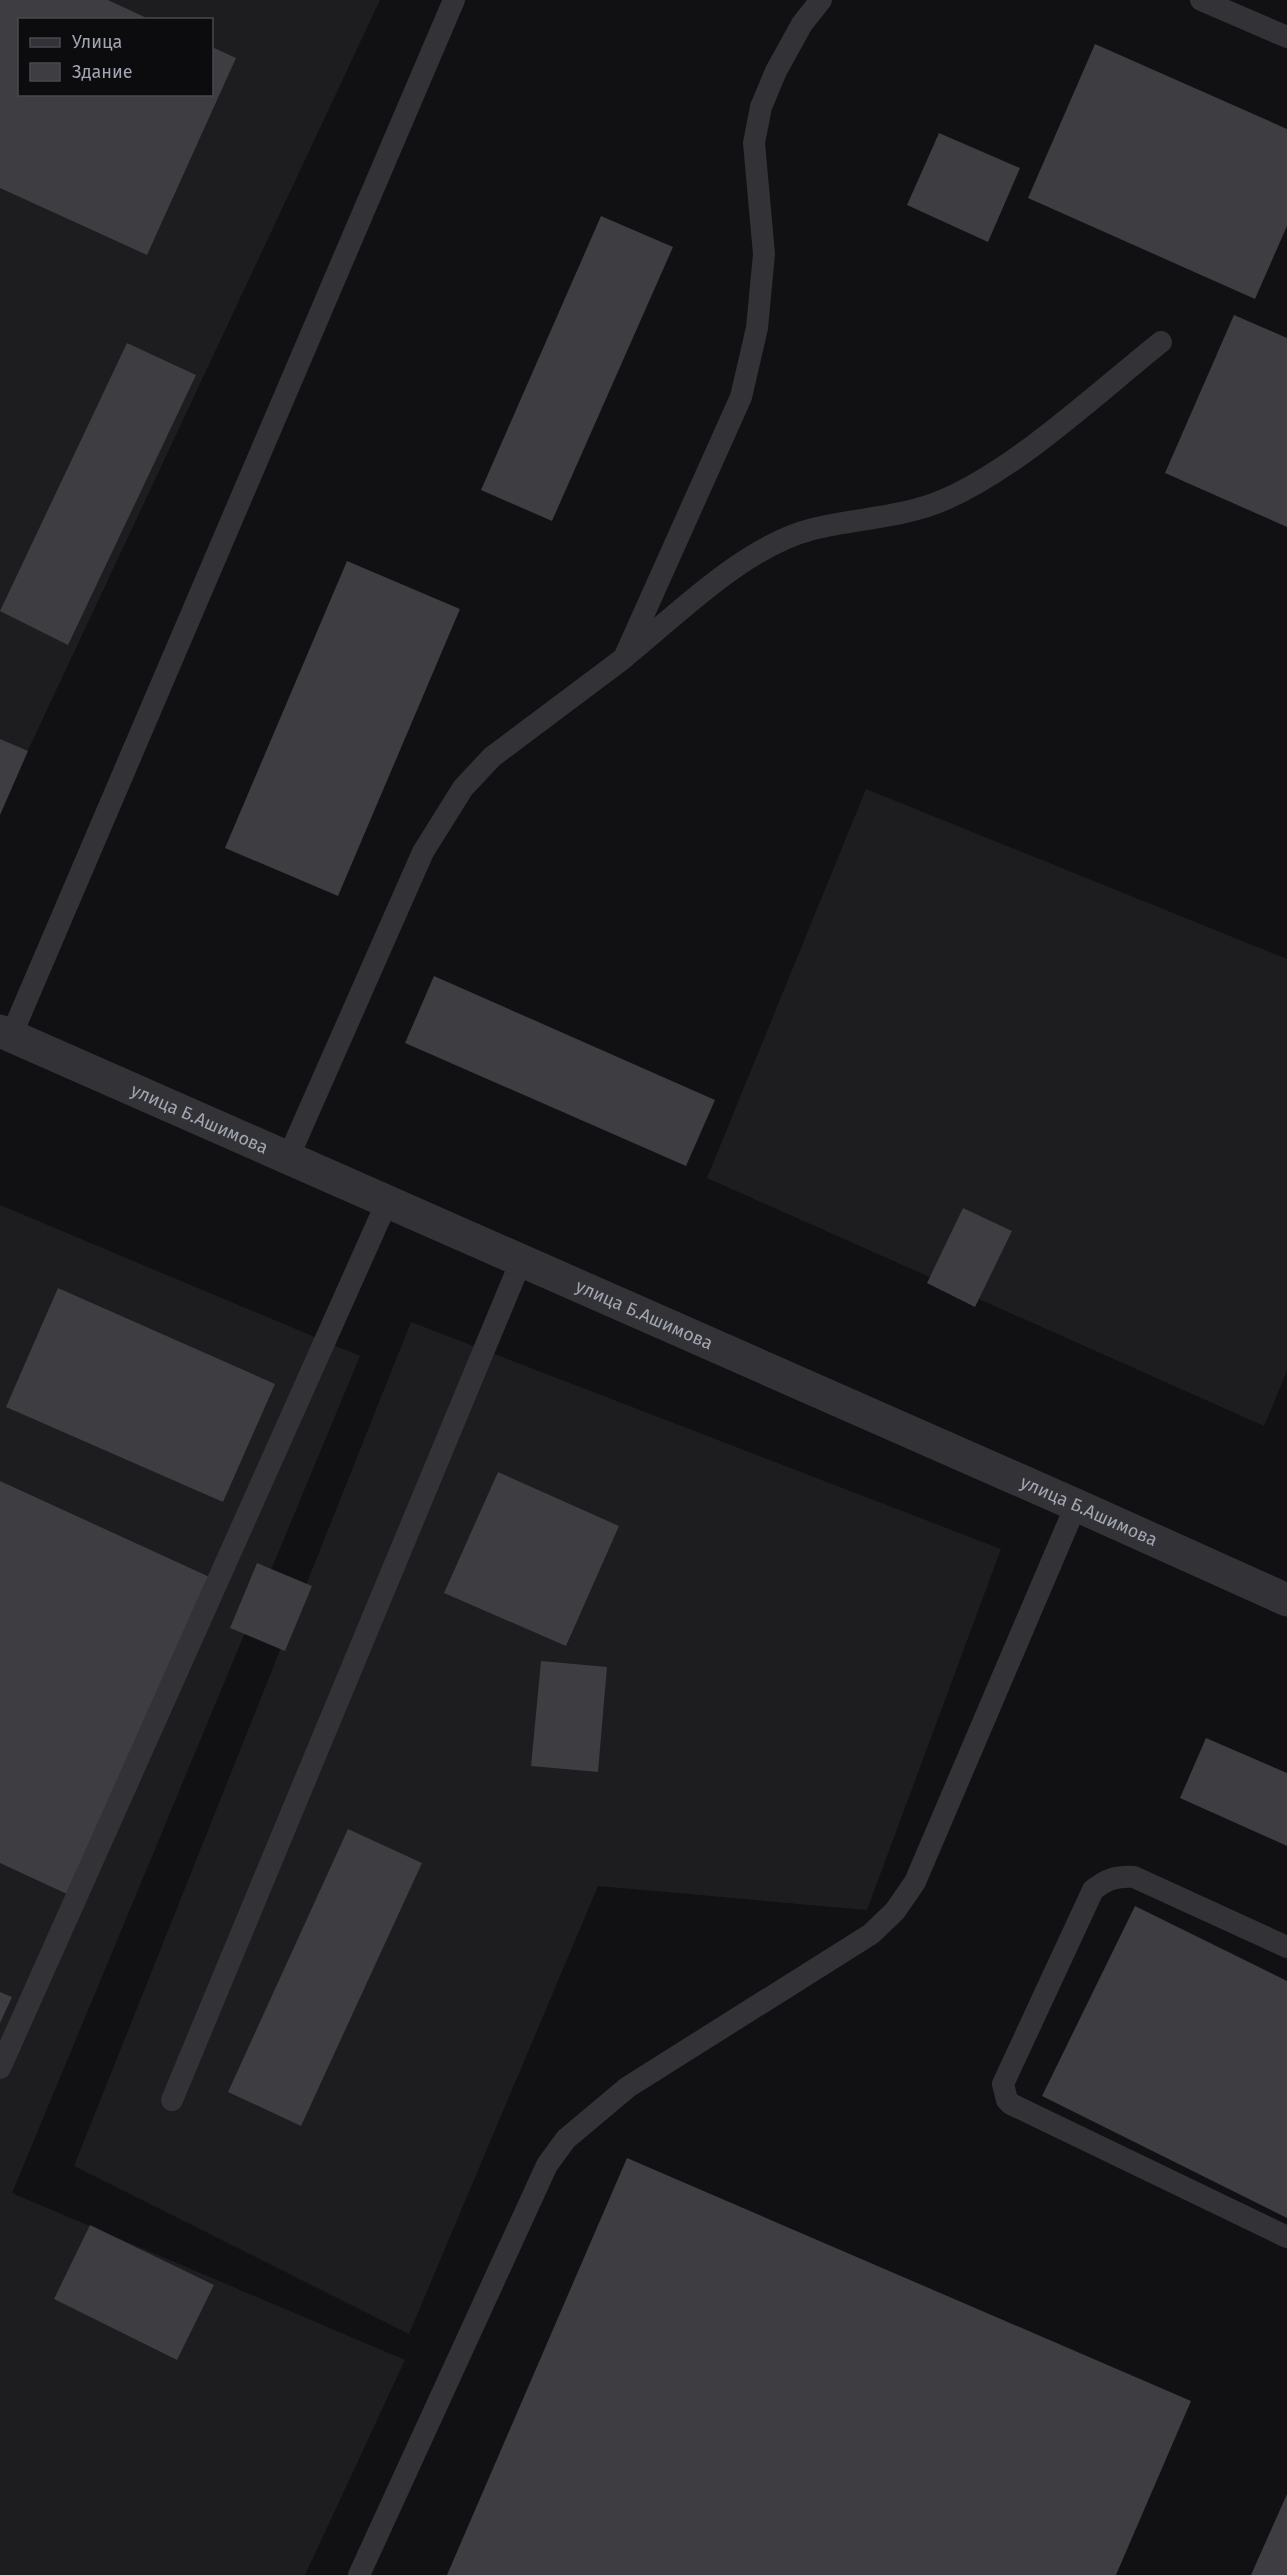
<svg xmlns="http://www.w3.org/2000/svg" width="1287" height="2575" font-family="'Fira Sans',sans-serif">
  <rect width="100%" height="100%" fill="#111012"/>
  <g fill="#1d1d1f" fill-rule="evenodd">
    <path d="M0 0H380L0 810ZM20 20H212V94H20Z"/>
    <path d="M866 789 1287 959V1371L1264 1426 707 1178Z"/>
    <path d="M0 1205 360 1356 12 2193 405 2360 305 2575H0Z"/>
    <path d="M411 1322 1001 1549 867 1910 598 1886 409 2334 74 2166Z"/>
  </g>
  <g fill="#3d3d42">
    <path d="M0 0H108L151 20H20V94H212V47L236 58 147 255 0 188Z"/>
    <path d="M1095 44 1287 129V226L1255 299 1028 198Z"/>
    <path d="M939 133 1020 168 988 242 907 205Z"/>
    <path d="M601 216 673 247 552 521 481 490Z"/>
    <path d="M1234 315 1287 338V527L1165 473Z"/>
    <path d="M127 343 196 375 68 645 0 611Z"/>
    <path d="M347 561 460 609 338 896 225 848Z"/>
    <path d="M0 739 28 751 0 815Z"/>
    <path d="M434 976 715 1100 686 1166 405 1043Z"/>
    <path d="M963 1208 1012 1231 975 1307 927 1283Z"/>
    <path d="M58 1288 275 1384 223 1502 6 1407Z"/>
    <path d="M498 1472 619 1526 566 1646 444 1593Z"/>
    <path d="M0 1481 214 1579 69 1895 0 1863Z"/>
    <path d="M257 1563 312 1586 285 1651 230 1628Z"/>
    <path d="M541 1661 607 1667 598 1772 531 1766Z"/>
    <path d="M1206 1738 1287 1773V1846L1180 1798Z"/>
    <path d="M348 1829 422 1863 301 2126 228 2092Z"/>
    <path d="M1135 1906 1287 1981V2218L1042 2096Z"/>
    <path d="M0 1992 12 1997 0 2023Z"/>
    <path d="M627 2158 1191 2401 1116 2575H447Z"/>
    <path d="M90 2225 214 2285 177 2360 54 2299Z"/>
    <path d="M1287 2494V2575H1251Z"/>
  </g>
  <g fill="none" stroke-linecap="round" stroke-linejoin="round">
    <g stroke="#323237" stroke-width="22">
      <path d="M1201 0 1287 37"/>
      <path d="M626 656C680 612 745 546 813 529 857 518 903 518 946 499 1020 466 1097 393 1161 342"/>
      <path d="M11 1036 454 0"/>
      <path d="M288 1158 423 852 463 788 492 757 624 658 741 397 757 328 764 254 754 143 761 107 776 71 802 24 821 0"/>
      <path d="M1287 1947 1134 1877C1116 1876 1107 1879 1093 1890L1003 2084 1007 2100 1011 2104 1287 2237"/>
      <path d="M0 2068 387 1202"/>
      <path d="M172 2100 521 1261"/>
      <path d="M359 2575 547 2165 566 2139 628 2087 871 1934 895 1911 915 1882 1076 1505"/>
    </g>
    <path stroke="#323237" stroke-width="33" id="s1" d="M0 1031 1076 1505 1287 1600"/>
  </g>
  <g text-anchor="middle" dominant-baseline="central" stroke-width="6" stroke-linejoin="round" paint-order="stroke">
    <g font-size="18" fill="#a2a6b2" stroke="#0c0b0d">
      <text stroke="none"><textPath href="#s1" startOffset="218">улица Б.Ашимова</textPath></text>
      <text stroke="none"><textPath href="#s1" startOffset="704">улица Б.Ашимова</textPath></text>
      <text stroke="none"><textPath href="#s1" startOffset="1190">улица Б.Ашимова</textPath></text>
    </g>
  </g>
  <rect x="18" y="18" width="195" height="78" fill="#0c0b0d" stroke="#48494f" stroke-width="1.5"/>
  <rect x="30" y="38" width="30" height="9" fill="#323237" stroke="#48494f" stroke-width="1.5"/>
  <text x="72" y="48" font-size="18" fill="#a2a6b2">Улица</text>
  <rect x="30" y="63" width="30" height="18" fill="#3d3d42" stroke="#48494f" stroke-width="1.5"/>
  <text x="72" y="78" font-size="18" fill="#a2a6b2">Здание</text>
</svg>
